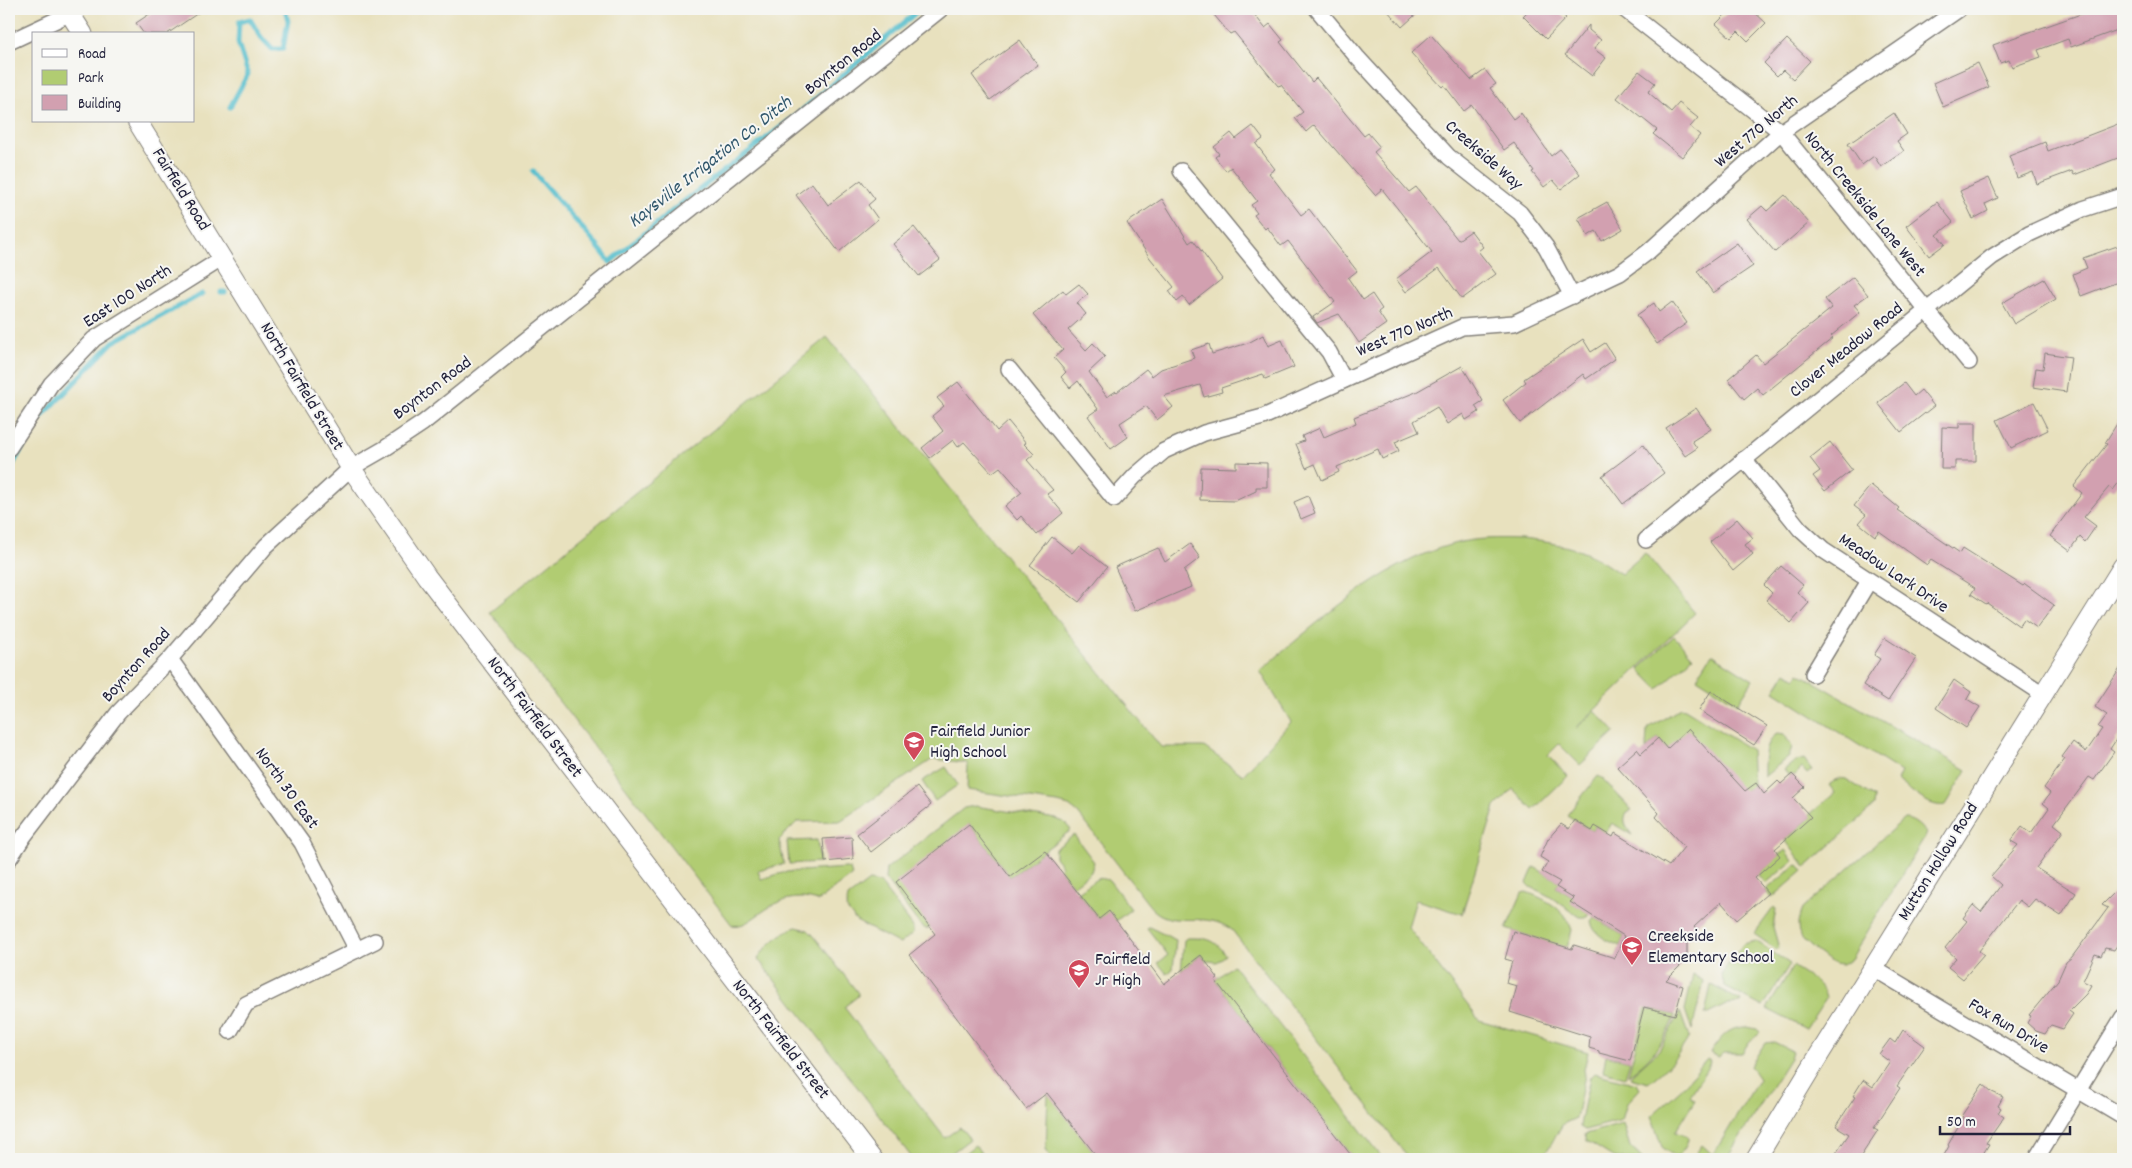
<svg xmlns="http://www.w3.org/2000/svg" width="2132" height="1168" font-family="Dekko,sans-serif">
  <rect width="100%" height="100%" fill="#f6f6f2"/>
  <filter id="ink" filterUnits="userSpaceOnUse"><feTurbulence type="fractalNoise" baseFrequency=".02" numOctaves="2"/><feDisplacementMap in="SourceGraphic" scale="10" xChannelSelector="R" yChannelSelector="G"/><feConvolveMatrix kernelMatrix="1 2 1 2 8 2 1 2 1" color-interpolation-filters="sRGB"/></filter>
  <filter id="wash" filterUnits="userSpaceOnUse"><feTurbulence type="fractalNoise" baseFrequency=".0096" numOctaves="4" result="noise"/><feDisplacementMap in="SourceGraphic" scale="20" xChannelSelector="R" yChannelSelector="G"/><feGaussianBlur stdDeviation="1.12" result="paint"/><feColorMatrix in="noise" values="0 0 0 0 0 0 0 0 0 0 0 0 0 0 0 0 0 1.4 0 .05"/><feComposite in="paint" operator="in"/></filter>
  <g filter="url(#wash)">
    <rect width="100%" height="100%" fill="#e8e1be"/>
    <g fill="#b1cc72" stroke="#6a7756">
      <path d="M827 337 1161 747H1204L1243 775 1291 722 1260 671C1317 623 1380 564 1453 544 1474 538 1499 538 1521 539 1543 541 1568 545 1588 554 1599 559 1610 567 1621 574L1645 553 1695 613 1576 728 1595 711 1615 732 1580 765 1559 744 1548 755 1568 776 1533 810 1513 789 1495 807 1462 914 1416 900 1408 927 1479 1020 1588 1052 1584 1070 1585 1075 1576 1118 1563 1124 1542 1159H1409L1232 930C1205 910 1177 928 1156 912 1152 909 1148 904 1145 900L1078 813 1069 806 1058 803 967 790 968 763 933 759 840 821 797 822 779 840 784 864 758 871 761 879 786 872 846 868 850 869 852 875 818 901C772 886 753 931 732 925L490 612Z"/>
      <path d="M1674 636 1693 657 1658 689 1639 669Z"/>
      <path d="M1712 654 1753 680 1738 704 1697 678Z"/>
      <path d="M1786 672 1796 678 1799 673 1967 770 1946 805C1929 809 1910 789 1897 780L1901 772 1774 691Z"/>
      <path d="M1681 708 1685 709 1751 750 1753 785 1745 791 1667 749 1658 738 1646 749 1647 729Z"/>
      <path d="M1777 733 1784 734 1792 747 1789 756 1764 777C1764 761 1763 743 1777 733Z"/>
      <path d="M1804 759 1812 770 1807 774 1802 768 1794 776 1792 774 1789 776 1784 770 1794 762Z"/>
      <path d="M946 767 958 785 935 801 922 781Z"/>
      <path d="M1598 776 1602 778 1632 810 1627 812C1622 821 1626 827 1632 835L1612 823 1606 833 1595 826 1592 831 1567 815Z"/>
      <path d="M1839 778 1846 779 1875 798 1874 806 1806 867 1785 840 1810 818 1809 815 1835 793 1829 785Z"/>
      <path d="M975 806 1056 819 1064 822 1071 830 1010 877 969 824 930 927 926 929 920 925 885 879 886 869 964 808Z"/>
      <path d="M1904 819C1913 819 1920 826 1926 833L1924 838 1851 959 1842 965C1833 965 1827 960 1821 955 1802 941 1792 934 1802 909Z"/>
      <path d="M1074 835 1094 862 1091 872 1073 886 1059 869 1062 866 1055 857V849Z"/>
      <path d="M817 840 820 862 789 864 787 841Z"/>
      <path d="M1785 850 1793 861 1766 883 1758 875Z"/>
      <path d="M1798 865 1803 871 1772 898 1766 890 1795 866Z"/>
      <path d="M1534 867 1560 882 1556 887 1574 898 1571 902 1589 913 1587 917H1580L1549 896 1531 887 1527 883Z"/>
      <path d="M1098 878 1109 880 1131 909 1116 921 1109 912 1099 919 1078 892Z"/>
      <path d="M869 881 880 883 913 927V933L900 944 856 921 846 908 848 897Z"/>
      <path d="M1526 892C1546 899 1565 909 1572 930L1567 948 1506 929 1522 893Z"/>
      <path d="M1774 907 1776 909 1773 927 1779 948 1777 950 1754 934Z"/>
      <path d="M1594 917 1624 936 1620 946C1608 941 1593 935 1591 921Z"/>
      <path d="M796 927 808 930 813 935 858 993V996L844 1007 945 1138 960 1127 970 1139 944 1159H913L758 959C765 946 782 932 796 927Z"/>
      <path d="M1149 927 1176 940 1173 969 1167 974 1158 963 1168 955 1147 928Z"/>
      <path d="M1187 938C1207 938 1214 938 1226 955L1217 962 1209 961 1207 962 1201 955 1181 971 1184 940Z"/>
      <path d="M1756 941 1790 964 1763 1007 1725 987 1721 974 1743 944Z"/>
      <path d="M1233 965 1383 1159H1354L1215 980Z"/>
      <path d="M1793 966C1805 975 1824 983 1826 999L1806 1029 1767 1009Z"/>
      <path d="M1693 975 1704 981 1692 1030 1685 1010Z"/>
      <path d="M1711 985 1741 1001 1740 1003 1728 1004 1708 1014H1705Z"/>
      <path d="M1646 1008 1675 1015C1665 1040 1651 1060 1628 1075Z"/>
      <path d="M1680 1012 1689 1037C1679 1055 1665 1071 1648 1083L1630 1078 1631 1075 1659 1050Z"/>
      <path d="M1746 1027 1757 1029 1760 1032 1749 1042 1742 1053H1723L1719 1057 1710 1053C1720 1039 1727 1027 1746 1027Z"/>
      <path d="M1774 1042 1792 1051 1790 1058 1726 1159H1692L1702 1145 1713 1155 1759 1079 1750 1066 1765 1043Z"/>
      <path d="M1606 1055 1630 1061 1625 1077 1603 1071Z"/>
      <path d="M1707 1059 1710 1061 1709 1065 1690 1096 1695 1100 1675 1132 1688 1137C1689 1143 1681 1156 1675 1157L1662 1147 1651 1116 1681 1089Z"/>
      <path d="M1594 1073 1637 1084 1640 1089 1627 1103 1622 1120 1585 1130 1580 1127 1581 1120 1590 1077Z"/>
      <path d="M1048 1093 1099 1159H1051L1046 1149Z"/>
      <path d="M1623 1124 1630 1147 1643 1159H1616L1587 1141 1585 1134Z"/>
      <path d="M975 1145 986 1159H957Z"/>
    </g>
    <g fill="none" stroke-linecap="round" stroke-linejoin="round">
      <g stroke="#50bccb" stroke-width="5">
        <path d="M230 107 248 74 238 43 239 22 250 19 261 37 272 49H283L288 21 285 9"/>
        <path d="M533 171C558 202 586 230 610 262L683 202 798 114 920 9"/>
        <path d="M221 292H225"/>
        <path d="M9 472 35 424 113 342 202 294"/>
      </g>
    </g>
    <g id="blocks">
      <g fill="#d2a0b0">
        <path d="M157 9H204L167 34H144L136 23Z"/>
        <path d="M1209 9H1250L1265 28 1270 24 1283 40 1280 42 1312 82 1316 78 1364 136 1368 133 1380 147 1374 152 1409 192 1416 187 1458 240 1471 231 1483 247 1478 251 1496 274 1462 299 1439 268 1406 292 1396 279 1432 252 1382 189 1375 195 1314 125 1306 132 1295 118 1303 112 1281 85 1278 86 1234 32 1230 34Z"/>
        <path d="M1386 9H1422L1402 27Z"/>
        <path d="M1530 9H1556L1566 18 1546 39 1523 16Z"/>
        <path d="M1731 9H1751L1766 23 1748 41 1738 31 1731 38 1716 24Z"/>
        <path d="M2095 9H2123V28L2071 47 2068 39 2038 50 2041 57 2012 67 2009 60 2000 63 1993 45Z"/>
        <path d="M1589 25V30L1601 40 1594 49 1606 58 1592 76 1565 55Z"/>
        <path d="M1431 35 1471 80 1485 70 1496 84 1490 88 1513 119 1521 113 1551 156 1560 149 1580 174 1561 189 1553 180 1544 187 1532 172 1534 171 1514 143 1504 150 1472 105 1464 111 1444 85 1442 87 1411 53Z"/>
        <path d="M1787 39 1810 61 1793 79 1783 70 1777 76 1764 63Z"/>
        <path d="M1020 40 1038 65 990 100 972 75Z"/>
        <path d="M1978 63 1989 87 1943 107 1933 83Z"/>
        <path d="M1639 71 1655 83 1648 92 1671 112 1679 103 1698 118 1690 127 1700 135 1682 157 1653 134 1657 130 1617 98Z"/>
        <path d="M1894 113 1907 134 1897 141 1904 151 1881 167 1874 156 1862 165 1848 144Z"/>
        <path d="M2123 122V156L2074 175 2072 171 2037 184 2033 172 2017 178 2009 156 2045 142 2048 151Z"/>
        <path d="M1253 126 1263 139 1256 144 1275 169 1269 173 1301 215 1309 209 1357 271 1348 278 1363 300 1372 294 1382 309 1378 312 1386 324 1359 343 1339 314 1317 323 1313 317 1335 302 1288 241 1281 246 1267 227 1265 229 1254 215 1257 213 1251 205 1257 201 1231 167 1226 171 1215 157 1219 154 1214 147 1231 133 1236 139Z"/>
        <path d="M1989 178 1998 198 1985 204 1988 211 1973 219 1960 191Z"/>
        <path d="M861 180 875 199 868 205 878 219 839 252 796 195 812 183 828 205Z"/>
        <path d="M1785 195 1809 223 1775 252 1747 219 1762 206 1767 211Z"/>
        <path d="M1162 199 1189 243 1193 240 1222 279 1189 305 1183 297 1177 302 1169 291 1174 287 1150 258 1127 223Z"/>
        <path d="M1607 202 1623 229 1602 241 1596 231 1588 236 1578 218Z"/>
        <path d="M1937 202 1953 222 1937 235 1945 244 1929 256 1906 226Z"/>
        <path d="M914 227 940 260 919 276 893 244Z"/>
        <path d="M1737 243 1753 266 1713 293 1697 271Z"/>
        <path d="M2123 244V280L2081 296 2073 274 2087 268 2083 258Z"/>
        <path d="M1853 277 1868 295 1854 305 1860 312 1831 336 1833 338 1763 395 1757 388 1744 399 1728 379 1756 355 1763 363 1832 308 1825 299Z"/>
        <path d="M2044 279 2056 299 2014 324 2002 303Z"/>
        <path d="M1079 284 1088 294 1077 303 1086 314 1068 330 1086 350 1093 343 1105 357 1089 372 1107 397 1116 391 1117 392 1146 369 1152 376 1161 369 1194 358 1191 350 1209 344 1212 354 1248 343 1263 335 1268 346 1282 340 1294 367 1265 379 1263 374 1221 388 1222 392 1204 397 1200 385 1164 396 1173 407 1157 420 1146 406 1120 423 1128 437 1111 449 1088 416 1098 409 1078 381 1070 388 1061 377 1066 372 1054 358 1063 350 1033 315 1063 290 1066 294Z"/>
        <path d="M1672 302 1687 323 1657 344 1637 315 1654 303 1659 312Z"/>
        <path d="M1583 339 1591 352 1605 343 1615 359 1586 379 1583 374 1520 423 1503 400 1526 382 1524 379Z"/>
        <path d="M2045 353 2071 357 2066 392 2033 387 2036 368 2043 369Z"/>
        <path d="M1462 366 1483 401 1475 406 1479 412 1466 420 1463 414 1447 424 1437 407 1414 421 1419 432 1395 442 1399 451 1382 459 1378 449 1337 467 1339 472 1322 480 1315 464 1306 468 1296 444 1304 441 1302 436 1320 428 1324 437 1356 423 1354 417 1416 392Z"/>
        <path d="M958 382 997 431 1008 421 1026 443 1024 444 1034 454 1027 460 1053 490 1047 494 1063 513 1037 535 1021 516 1017 520 1005 506 1022 492 1000 467 992 473 964 442 958 447 953 440 930 458 922 448 943 431 932 416 944 406 937 398Z"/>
        <path d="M1904 383 1914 396 1921 390 1934 406 1901 432 1878 403Z"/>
        <path d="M2034 402 2048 430 2011 448 1997 420Z"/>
        <path d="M1696 408 1711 429 1692 441 1697 448 1685 456 1666 428Z"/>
        <path d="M2123 414V477L2113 490 2109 487 2084 517 2096 526 2085 542 2080 537 2070 551 2050 536 2082 493 2074 486 2107 444 2105 443Z"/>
        <path d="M1959 423H1976V461H1955V469H1941L1942 427 1959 428Z"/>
        <path d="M1830 442 1852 470 1825 491 1813 476 1820 471 1810 458Z"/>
        <path d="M1643 445 1664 473 1623 504 1602 476Z"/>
        <path d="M1236 462 1267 463V487H1256V491L1235 501 1200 500 1201 467 1236 468Z"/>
        <path d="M1871 485 1899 508 1897 510 1960 553 1963 548 2023 586 2025 584 2054 605 2037 628 2024 619 2019 626 1987 603 1986 604 1971 594 1975 588 1931 560 1927 565 1879 531 1875 536 1859 523 1866 515 1854 506Z"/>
        <path d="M1308 496 1315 513 1301 519 1294 502Z"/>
        <path d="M1737 519 1753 538 1745 544 1753 554 1733 571 1710 542Z"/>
        <path d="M1052 537 1072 553 1079 545 1107 567 1079 602 1030 565Z"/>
        <path d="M1190 544 1200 558 1184 570 1191 587 1135 611 1115 567 1158 548 1165 562Z"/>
        <path d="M1781 566 1803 585 1797 592 1809 603 1791 623 1766 600 1772 593 1764 585Z"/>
        <path d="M1885 638 1916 658 1888 701 1863 685 1880 659 1874 655Z"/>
        <path d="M2123 664V729L2110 749 2114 752 2094 780 2089 777 2054 824 2063 831 2036 868 2076 893 2061 916 2035 899 2028 907 2019 900 1979 951 1984 955 1963 979 1948 967 1956 958 1945 948 1967 921 1963 918 1973 905 1981 912 2001 885 1991 876 2018 845 2011 841 2022 826 2031 833 2049 808 2043 803 2050 793 2044 788 2065 759 2062 757 2073 742 2086 752 2102 729 2098 727 2107 715 2095 707Z"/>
        <path d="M1954 680 1971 692 1967 699 1980 707 1966 728 1936 708Z"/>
        <path d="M1711 691 1767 726 1754 745 1699 710Z"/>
        <path d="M1688 729 1745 791 1756 783 1764 794 1778 781 1781 784 1792 774 1805 787 1793 798 1811 817 1775 849 1780 856 1755 878 1768 893 1737 920 1721 902 1694 927 1699 933 1687 939V956L1683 963 1666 980 1683 986 1675 1015 1644 1007 1630 1061 1599 1053V1051L1589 1048 1590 1037 1510 1012 1517 986 1506 983 1512 961 1505 959 1513 931 1572 949 1574 945 1615 958 1624 936 1570 902 1574 898 1556 887 1560 882 1542 872 1548 862 1540 857 1548 839 1561 824 1569 829 1575 820 1592 831 1595 826 1613 837 1615 833 1669 866 1684 847 1656 817 1659 813 1617 767 1637 749 1641 754 1658 738 1667 749Z"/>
        <path d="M917 787 931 805 871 852 857 834Z"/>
        <path d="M969 824 1010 877 1045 851 1099 919 1109 911 1164 984 1201 955 1218 978 1215 980 1354 1159H1099L1047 1093 1026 1109 909 955 935 934 896 882Z"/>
        <path d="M852 837 853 859 825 862 823 839Z"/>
        <path d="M2123 884V936L2114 950 2105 948 2101 956 2095 954 2083 981 2091 985 2086 994 2069 1011 2073 1014 2063 1029 2051 1025 2045 1034 2036 1031 2027 1023 2031 1016 2029 1015 2058 980 2066 962 2072 957 2108 908 2102 905Z"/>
        <path d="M1903 1030 1925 1046 1897 1086 1900 1088 1874 1128 1878 1130 1859 1159H1832L1849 1134 1836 1126 1855 1097 1853 1096 1863 1080 1873 1087 1890 1062 1879 1054 1890 1039 1895 1043Z"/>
        <path d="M1983 1084 1992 1092 2003 1097 1998 1106 2001 1108 1998 1113 2004 1117 1986 1143 1989 1144 1980 1159 1971 1156 1968 1159H1942L1949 1146 1948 1145 1964 1117 1962 1115Z"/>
      </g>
    </g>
  </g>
  <g filter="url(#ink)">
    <use href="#blocks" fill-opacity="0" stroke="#85827c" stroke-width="1"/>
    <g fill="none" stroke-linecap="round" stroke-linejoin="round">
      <g stroke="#85827c" stroke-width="18">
        <g id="minor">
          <path d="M1317 9 1357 57 1449 157 1520 213 1546 247 1572 296"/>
          <path d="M1624 9 1781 132 1969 362"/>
          <path d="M9 42 71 13 77 9"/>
          <path d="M1181 171 1329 352 1344 380"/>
          <path d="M1009 369 1114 499 1135 476 1164 451 1204 433 1263 417 1462 327 1514 323 1620 273 1648 252 1781 132 1959 9"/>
          <path d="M9 448 51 384 94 339 223 258"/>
          <path d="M1744 459 1800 529 1823 550 2043 694"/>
          <path d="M1646 540 1992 257 2029 234 2083 209 2123 196"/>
          <path d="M170 659 302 843 357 950"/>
          <path d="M1813 674 1869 581"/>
          <path d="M9 859 24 836 118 713 170 659 266 546 351 468 384 449 423 423 941 9"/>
          <path d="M1873 968 2123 1117"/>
          <path d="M230 1031 246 1004 375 941"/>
          <path d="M2036 1159 2123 1017"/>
        </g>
      </g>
      <g stroke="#85827c" stroke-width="21">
        <g id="tertiary">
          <path d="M67 9 83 34"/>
          <path d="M137 121 351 468 427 577 872 1159"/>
          <path d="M1756 1159 1819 1055 2123 566"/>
        </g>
      </g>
      <use href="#minor" stroke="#fff" stroke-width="15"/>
      <use href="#tertiary" stroke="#fff" stroke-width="19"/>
    </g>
  </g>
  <defs>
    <g id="school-pin" transform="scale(1.125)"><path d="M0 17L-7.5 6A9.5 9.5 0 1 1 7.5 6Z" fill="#d1495b" stroke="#f6f6f2"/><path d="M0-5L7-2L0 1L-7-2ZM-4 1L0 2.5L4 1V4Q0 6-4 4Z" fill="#fff"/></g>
  </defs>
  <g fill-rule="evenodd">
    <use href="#school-pin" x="914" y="742"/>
    <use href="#school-pin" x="1632" y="947"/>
    <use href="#school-pin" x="1079" y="970"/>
  </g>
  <g text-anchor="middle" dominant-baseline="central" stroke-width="4" stroke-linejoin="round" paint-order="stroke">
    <g font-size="18" fill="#22223b" stroke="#f6f6f2">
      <text transform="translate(844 63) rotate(-39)">Boynton Road</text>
      <text transform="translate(1757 132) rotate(-40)">West 770 North</text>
      <text transform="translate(1483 156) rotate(41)">Creekside Way</text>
      <text transform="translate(180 190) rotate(58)">Fairfield Road</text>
      <text transform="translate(1864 205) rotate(51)">North Creekside Lane West</text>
      <text transform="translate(128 297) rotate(-33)">East 100 North</text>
      <text transform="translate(1405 333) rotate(-23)">West 770 North</text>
      <text transform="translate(1847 351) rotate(-39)">Clover Meadow Road</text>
      <text transform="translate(301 387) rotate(59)">North Fairfield Street</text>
      <text transform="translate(433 389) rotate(-37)">Boynton Road</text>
      <text transform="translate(1893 574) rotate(34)">Meadow Lark Drive</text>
      <text transform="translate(137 666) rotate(-48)">Boynton Road</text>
      <text transform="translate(534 718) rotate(53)">North Fairfield Street</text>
      <text transform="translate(286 789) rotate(54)">North 30 East</text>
      <text transform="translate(1939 862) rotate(-58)">Mutton Hollow Road</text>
      <text transform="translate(2008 1027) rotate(31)">Fox Run Drive</text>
      <text transform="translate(780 1040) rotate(52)">North Fairfield Street</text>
    </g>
    <g font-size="18" fill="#22223b" stroke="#f6f6f2" text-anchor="start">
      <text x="930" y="732">Fairfield Junior<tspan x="930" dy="21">High School</tspan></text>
      <text x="1648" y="937">Creekside<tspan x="1648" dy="21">Elementary School</tspan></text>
      <text x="1095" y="960">Fairfield<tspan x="1095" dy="21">Jr High</tspan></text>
    </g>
    <g font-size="19" font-style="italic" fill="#32586d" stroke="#f6f6f2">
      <text transform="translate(711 163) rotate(-38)">Kaysville Irrigation Co. Ditch</text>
    </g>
  </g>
  <rect width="2132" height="1168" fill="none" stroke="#f6f6f2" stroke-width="30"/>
  <rect x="32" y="32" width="162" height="90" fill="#f6f6f2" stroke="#a1a1a9"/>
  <rect x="42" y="49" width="25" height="8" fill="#ffffff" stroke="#a1a1a9"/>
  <text x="78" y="58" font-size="15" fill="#22223b">Road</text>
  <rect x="42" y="70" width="25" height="15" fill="#b1cc72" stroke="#a1a1a9"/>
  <text x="78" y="82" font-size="15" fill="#22223b">Park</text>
  <rect x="42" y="95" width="25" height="15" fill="#d2a0b0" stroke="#a1a1a9"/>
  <text x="78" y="108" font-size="15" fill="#22223b">Building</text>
  <path d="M1940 1126v8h130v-8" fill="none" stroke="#22223b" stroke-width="2.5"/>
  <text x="1947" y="1126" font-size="15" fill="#22223b" stroke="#f6f6f2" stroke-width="4" paint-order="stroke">50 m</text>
</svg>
